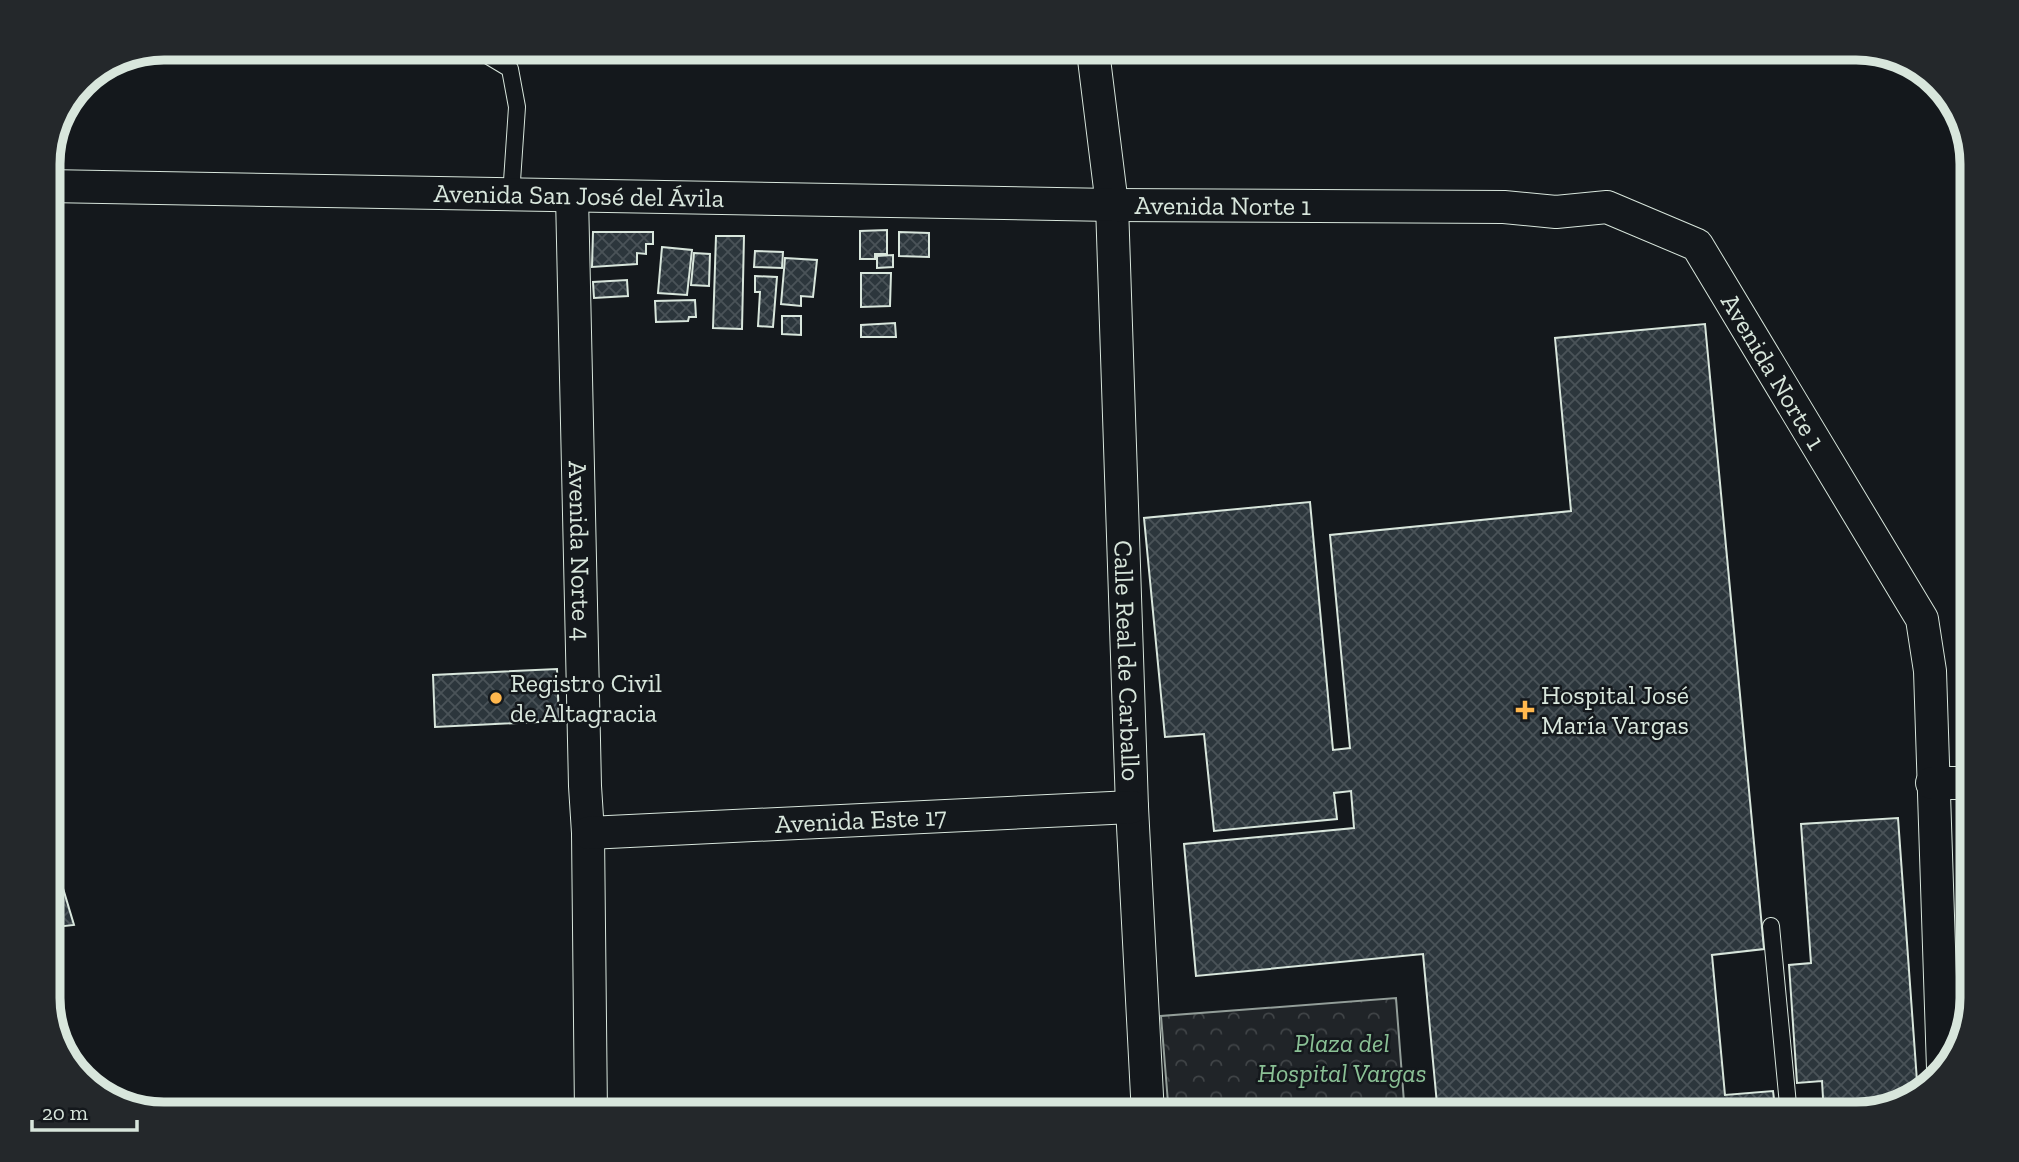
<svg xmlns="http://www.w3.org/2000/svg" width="2019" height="1162" font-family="'Zilla Slab',serif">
  <defs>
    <pattern id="park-crowns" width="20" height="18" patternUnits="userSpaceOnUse" patternTransform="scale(1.75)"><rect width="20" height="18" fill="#202428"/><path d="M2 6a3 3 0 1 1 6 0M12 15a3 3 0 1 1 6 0" fill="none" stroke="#404447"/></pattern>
    <pattern id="building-cross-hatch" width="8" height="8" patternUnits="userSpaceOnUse" patternTransform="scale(1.75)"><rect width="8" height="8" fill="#2c363c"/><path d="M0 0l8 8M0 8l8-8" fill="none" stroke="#4a5358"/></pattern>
  </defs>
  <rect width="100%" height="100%" fill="#14181c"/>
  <path fill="url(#park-crowns)" stroke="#939e99" stroke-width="2" d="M1396 998 1405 1115H1169L1161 1016Z"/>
  <g fill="url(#building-cross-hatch)" stroke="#d8e6dc" stroke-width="2">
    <path d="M887 230V254H875V259H860V231Z"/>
    <path d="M593 232H653V244H646V254L637 253V264L592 267Z"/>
    <path d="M899 232 929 233V257L899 256Z"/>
    <path d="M716 236H744L742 329 713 328Z"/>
    <path d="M662 247 692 250 687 295 658 293Z"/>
    <path d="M755 251 783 252 782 268 754 267Z"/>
    <path d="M694 253 710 254 709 286 691 285Z"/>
    <path d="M893 255V267L877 268V256Z"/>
    <path d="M785 258 817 260 813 297 801 296V306L781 304Z"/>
    <path d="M861 273H891L890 306 861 307Z"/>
    <path d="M755 276 777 277 773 327 758 326 760 292H755Z"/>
    <path d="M627 280 628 296 594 298 593 282Z"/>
    <path d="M695 300 696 317H689L688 321 656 322 655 301Z"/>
    <path d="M782 316H801V335L782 334Z"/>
    <path d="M895 323 896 337H861V325Z"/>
    <path d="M1705 324 1764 949 1712 955 1725 1095 1773 1091 1776 1115H1438L1423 954 1196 976 1184 844 1354 828 1351 791 1334 793 1337 819 1214 831 1204 734 1165 737 1144 518 1310 502 1333 750 1350 748 1330 535 1571 511 1555 338Z"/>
    <path d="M557 669 559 721 435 727 433 675Z"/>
    <path d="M1898 818 1918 1095 1914 1099 1856 1115H1824L1822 1081 1797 1083 1789 965 1811 963 1801 824Z"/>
    <path d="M56 865 74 925 47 928V867Z"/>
    <path d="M47 945 56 980 47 981Z"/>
  </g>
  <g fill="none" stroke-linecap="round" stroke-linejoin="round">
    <g stroke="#d8e6dc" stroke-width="18">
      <g id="lane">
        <path d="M485 54 510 69 517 107 511 196"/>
        <path d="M1771 926 1789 1115"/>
      </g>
    </g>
    <g stroke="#d8e6dc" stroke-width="34">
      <g id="street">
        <path id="s1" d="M1093 51 1112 205 1132 807 1148 1115"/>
        <path id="s2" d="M47 186 1112 205 1504 207 1556 212 1607 207 1697 245 1922 619 1930 671 1943 1069"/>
        <path id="s3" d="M572 196 585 786 588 833 591 1115"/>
        <path d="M1932 783H1972"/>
        <path id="s4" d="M588 833 1132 807"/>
      </g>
    </g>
    <use href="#lane" stroke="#14181c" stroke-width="16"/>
    <use href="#street" stroke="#14181c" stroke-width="32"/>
  </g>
  <g fill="#ffb74d" stroke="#14181c" stroke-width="2.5">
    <circle cx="496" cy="698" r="7"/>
    <path d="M1521.5 699.5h7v7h7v7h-7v7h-7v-7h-7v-7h7z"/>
  </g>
  <g text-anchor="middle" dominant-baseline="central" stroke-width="5" stroke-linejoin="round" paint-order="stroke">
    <g font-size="26" fill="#d8e6dc" stroke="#14181c">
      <text stroke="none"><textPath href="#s2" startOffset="532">Avenida San José del Ávila</textPath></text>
      <text stroke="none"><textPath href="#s2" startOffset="1176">Avenida Norte 1</textPath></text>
      <text stroke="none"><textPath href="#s2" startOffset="1806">Avenida Norte 1</textPath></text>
      <text stroke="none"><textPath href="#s3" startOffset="355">Avenida Norte 4</textPath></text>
      <text stroke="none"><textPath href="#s1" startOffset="611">Calle Real de Carballo</textPath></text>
      <text stroke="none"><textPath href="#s4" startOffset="273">Avenida Este 17</textPath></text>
    </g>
    <g font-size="26" fill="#d8e6dc" stroke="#14181c" text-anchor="start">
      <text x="510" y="683">Registro Civil<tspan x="510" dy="30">de Altagracia</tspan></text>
      <text x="1541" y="695">Hospital José<tspan x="1541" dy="30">María Vargas</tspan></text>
    </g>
    <g font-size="26" font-style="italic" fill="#8ac095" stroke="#14181c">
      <text x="1342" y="1043">Plaza del<tspan x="1342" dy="30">Hospital Vargas</tspan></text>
    </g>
  </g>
  <path d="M0 0H2019V1162H0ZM164 60H1856A104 104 0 0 1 1960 164V998A104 104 0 0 1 1856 1102H164A104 104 0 0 1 60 998V164A104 104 0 0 1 164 60Z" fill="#24282b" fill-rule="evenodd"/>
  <path fill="none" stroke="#d8e6dc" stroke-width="9" d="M164 60H1856A104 104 0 0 1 1960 164V998A104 104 0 0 1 1856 1102H164A104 104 0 0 1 60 998V164A104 104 0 0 1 164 60Z"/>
  <path d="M32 1120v10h105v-10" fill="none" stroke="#d8e6dc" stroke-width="3.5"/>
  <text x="42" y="1120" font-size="21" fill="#d8e6dc" stroke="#14181c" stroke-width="5" paint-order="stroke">20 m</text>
</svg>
